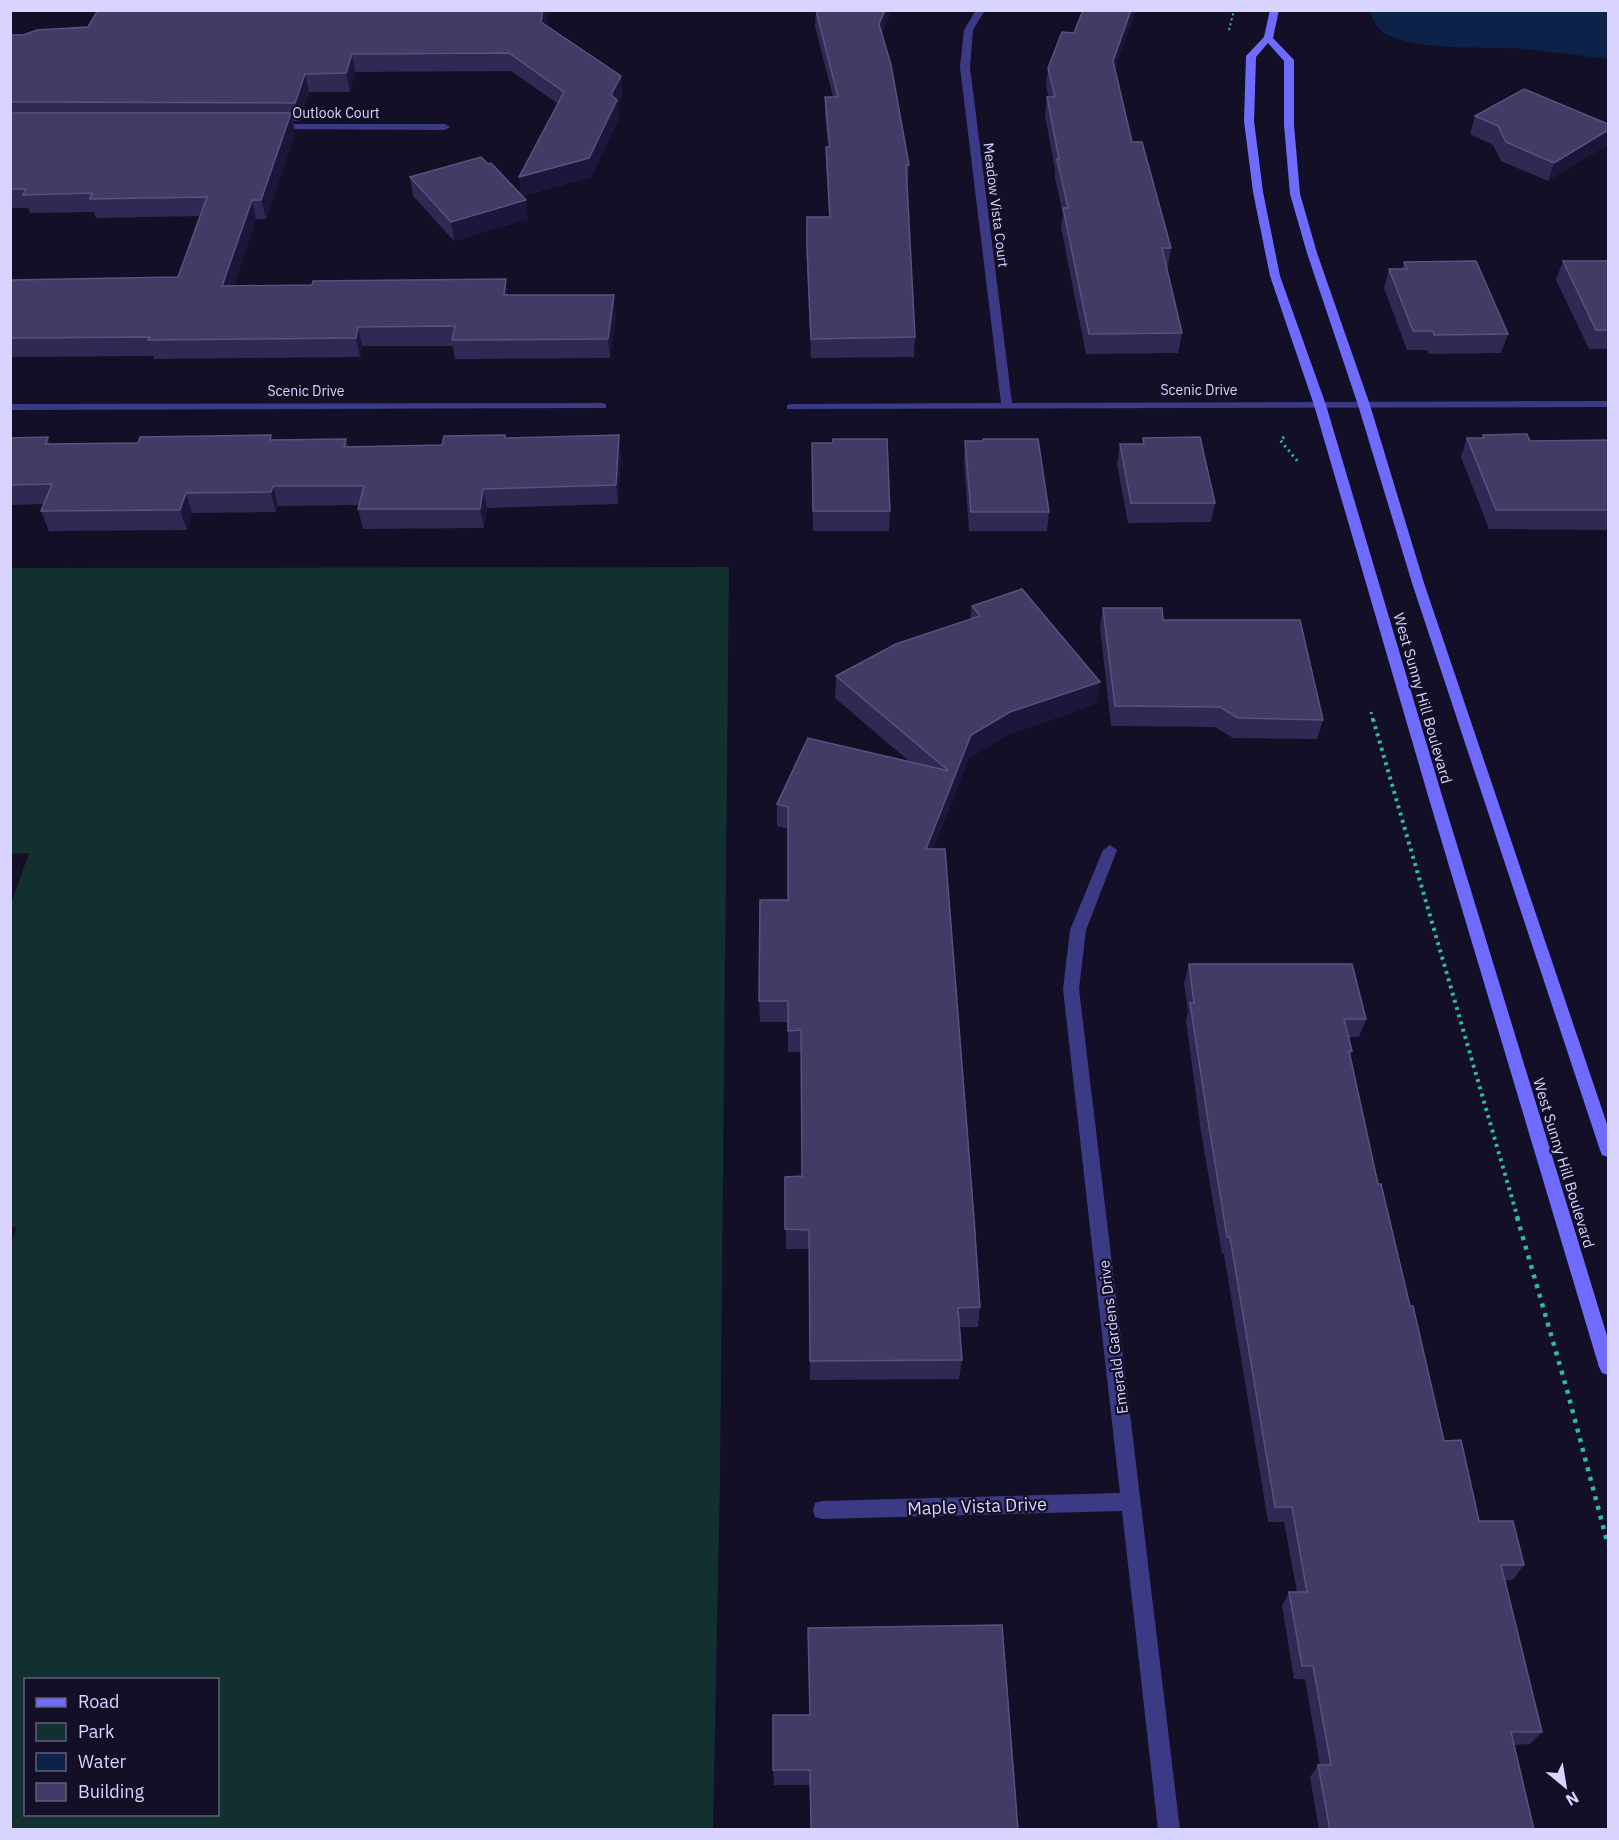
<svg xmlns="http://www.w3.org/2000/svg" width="1619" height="1840" font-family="'IBM Plex Sans',sans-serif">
  <rect width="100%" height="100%" fill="#130f26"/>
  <path fill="#12302f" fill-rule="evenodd" d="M729 567 720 1478 713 1829H11L10 1244 17 1228 10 1226V907L29 853 11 854V568ZM26 1680H218V1814H26Z"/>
  <path fill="#0c2248" d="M1370 11H1608V59C1581 56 1553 52 1526 49 1488 46 1417 52 1384 33 1375 27 1373 20 1370 11Z"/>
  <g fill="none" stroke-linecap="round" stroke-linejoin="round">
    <path stroke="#2fb8b0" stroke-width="2" stroke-dasharray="2 3" stroke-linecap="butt" d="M1229 30 1234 10"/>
    <g stroke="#2fb8b0" stroke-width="3" stroke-dasharray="2 4" stroke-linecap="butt">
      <path d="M1284 437 1280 440 1299 463"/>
      <path d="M1371 712 1373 721"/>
    </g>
    <path stroke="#2fb8b0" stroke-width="4" stroke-dasharray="3 4.5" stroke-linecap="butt" d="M1373 719 1518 1219"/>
    <path stroke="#2fb8b0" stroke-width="4.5" stroke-dasharray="4 6" stroke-linecap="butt" d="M1517 1217 1567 1390 1608 1545"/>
    <g fill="#3d3a85" fill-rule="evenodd">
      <path d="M976 10H985L973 30 970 67 1012 403 1608 401V407L787 409V405L791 404 1001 403 960 67 964 30Z"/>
      <path d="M274 124H445L450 127 445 130 271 129V125Z"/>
      <path d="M602 403 606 404V408L10 410V404Z"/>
      <path d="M1110 845 1117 850 1086 930 1079 989 1180 1830H1158L1122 1511 822 1519 815 1517 813 1510 815 1503 822 1501 1120 1493 1063 989 1070 930 1103 850Z"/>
    </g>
    <path fill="#6f6bff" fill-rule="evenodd" d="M1270 10H1279L1273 38 1294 60V125L1300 194 1317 253 1370 405 1424 583 1608 1127V1157L1602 1155 1600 1150 1412 583 1358 405 1307 253 1290 194 1284 125V61L1268 43 1256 57 1254 121 1263 192 1280 276 1326 405 1443 799 1608 1339V1375L1602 1373 1599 1367 1429 799 1314 405 1270 276 1253 192 1244 121 1246 56 1264 37Z"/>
  </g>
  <g fill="#312854">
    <path d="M548 10 546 25 621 76 622 95 618 104 619 118 591 177 522 196 528 219 454 241 413 196 410 177 521 195 558 104 511 71 355 72 350 92H309L299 121H293L295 132 266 219H256L234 286 312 285 506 279 508 295 616 315 610 358 455 359 453 346H362L360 357 154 359 153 356 10 357V280L178 277 201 216 96 218 94 212 30 213 28 208H10V35Z"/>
    <path d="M816 10H891L882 34 909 165 908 183H907L915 337 914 357 811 358 807 267V217H829L826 165V147H828L825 115V97H833L815 26Z"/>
    <path d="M1136 10 1115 68 1132 142 1171 248 1168 267H1166L1182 333 1178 353 1086 354 1061 227 1063 214 1055 178V170L1045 115 1047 97H1049L1046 86 1048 68 1074 33Z"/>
    <path d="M1475 116 1608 124 1548 181 1501 161 1493 145 1470 134Z"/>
    <path d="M1563 261H1608V349H1589L1556 280Z"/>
    <path d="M1404 262 1508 334 1501 353 1429 354 1427 350H1407L1384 288 1389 269H1402Z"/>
    <path d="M1483 435 1530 441 1608 440V530L1489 529 1461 457 1467 438H1482Z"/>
    <path d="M48 437 51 444 346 439 348 447 442 445 505 438 621 454 618 504 487 508 484 528 363 529 358 509 359 505 278 506 276 512 192 513 187 530 49 531 41 511 44 504 10 505V438Z"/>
    <path d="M1143 438 1215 503 1211 522 1128 523 1117 464 1120 444H1142Z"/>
    <path d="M965 441 1049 512 1047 531H969L964 461Z"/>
    <path d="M812 443 890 511 889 531H813Z"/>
    <path d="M972 606 1096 704 1007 735 969 758 933 849 980 1307 978 1327H959L962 1360 959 1379 810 1380 809 1249H786L785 1177 802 1176 801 1052H788V1022H760L759 1001 788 900V829L777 826V804L910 762 835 698 836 676 970 619Z"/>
    <path d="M1103 608 1163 620 1323 720 1317 739 1233 738 1215 727 1111 726 1100 627Z"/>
    <path d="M1189 964 1366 1019 1359 1037H1349L1352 1051 1350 1055 1378 1184 1444 1441 1479 1521 1524 1565 1513 1580H1505L1542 1732 1530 1744 1513 1745 1534 1830H1319L1310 1777 1318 1765H1320L1305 1679H1294L1282 1606 1289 1592H1297L1284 1522H1268L1224 1254H1222L1201 1132 1186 1021 1188 1012 1184 983Z"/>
    <path d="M1002 1625 810 1785H774L773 1770 810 1715Z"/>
  </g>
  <g fill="#1d163a">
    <path d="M543 10H548L543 39 541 22Z"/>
    <path d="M885 10H891L879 42V24Z"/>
    <path d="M1131 10H1136L1111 79 1113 61Z"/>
    <path d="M352 54 355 72 350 92 346 73Z"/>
    <path d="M305 74 309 92 299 121 295 103Z"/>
    <path d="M621 76 622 95 618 104 619 118 591 177 521 196 519 177Z"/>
    <path d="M291 113 295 132 266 219 261 200Z"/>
    <path d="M1608 130V145L1548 181 1554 163Z"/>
    <path d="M252 200 256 219 228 305 222 286Z"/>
    <path d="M526 200 528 219 454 241 451 222Z"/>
    <path d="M506 279 509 298 504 295Z"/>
    <path d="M614 295 616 315 610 358 608 339Z"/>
    <path d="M358 327 362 346 360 357 356 338Z"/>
    <path d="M619 435 621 454 618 504 616 485Z"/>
    <path d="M48 437 56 457 46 444Z"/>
    <path d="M273 486 278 506 276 512 271 492Z"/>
    <path d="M483 489 487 508 484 528 480 509Z"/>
    <path d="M186 493 192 513 187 530 180 510Z"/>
    <path d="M1100 682 1096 704 1007 735 969 758 925 872 926 849 971 735 1010 712Z"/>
  </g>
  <g fill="#433a66" stroke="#5a527e" stroke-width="1.5">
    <path d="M98 10H543L541 22 621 76 611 95 617 100 589 158 519 177 564 92 509 53 352 54 346 73 305 74 295 103 10 102V35H23L37 30 88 27Z"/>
    <path d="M816 10H885L879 24 891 65 909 165H906L915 337 811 339 807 248V217H830L826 147H830L825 97H838Z"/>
    <path d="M1083 10H1131L1113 61 1132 142H1142L1171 248H1162L1182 333 1089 334 1063 208H1068L1057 159H1059L1047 97H1055L1048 68 1062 32 1074 33Z"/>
    <path d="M1524 89 1608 124V130L1554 163 1506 142 1498 126 1475 116Z"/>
    <path d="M10 113H291L261 200H252L222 286 312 285 313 281 506 279 504 295H614L608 339 452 340 455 326 358 327 356 338 148 340 150 337 10 338V280L178 277 207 197 90 199 92 193 23 195 26 189H10Z"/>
    <path d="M481 157 488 164 491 163 526 200 451 222 410 177Z"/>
    <path d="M1476 261 1508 334 1434 335 1433 331H1413L1389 269H1407L1404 262Z"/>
    <path d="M1563 261H1608V330H1596Z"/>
    <path d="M1527 434 1530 441 1608 440V510H1496L1467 438H1484L1483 435Z"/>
    <path d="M271 435 270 440 346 439 344 447 442 445 444 436 505 435V438L619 435 616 485 483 489 480 509H358L364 486H273L271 492 186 493 180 510 41 511 52 484 10 485V438L48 437 46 444 138 443 140 437Z"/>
    <path d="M1200 437 1215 503H1131L1120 444H1144L1143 438Z"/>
    <path d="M833 439H887L890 511H813L812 443H833Z"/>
    <path d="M983 439H1038L1049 512H971L965 441H983Z"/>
    <path d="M1022 589 1100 682 1010 712 971 735 926 849H945L974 1218 980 1307 958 1308 962 1360 810 1361 809 1230 785 1229V1177L802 1176 801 1030 788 1031V1001H759L760 900H788V807L777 804 808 738 949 771 836 676 896 644 980 616 972 606Z"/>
    <path d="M1103 608H1162L1163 620H1300L1323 720 1238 718 1220 707 1115 706Z"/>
    <path d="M1189 964H1352L1366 1019H1344L1352 1051H1349L1378 1184H1381L1410 1306H1413L1444 1441 1461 1440 1479 1521H1513L1524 1565H1501L1542 1732H1511L1534 1830H1330L1318 1765H1331L1313 1666H1302L1289 1592H1307L1292 1507H1275L1230 1237H1227L1207 1114 1190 1003H1194Z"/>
    <path d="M1002 1625 1018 1830H811L810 1770H773V1715H810L808 1628Z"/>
  </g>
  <g text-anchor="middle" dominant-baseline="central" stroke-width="4.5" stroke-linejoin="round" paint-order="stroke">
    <g font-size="14" fill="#d9d4ff" stroke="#130f26">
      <text x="336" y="113">Outlook Court</text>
      <text transform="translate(996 205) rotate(83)">Meadow Vista Court</text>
      <text x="1199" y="390">Scenic Drive</text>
      <text x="306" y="391">Scenic Drive</text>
    </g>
    <g font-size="15" fill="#d9d4ff" stroke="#130f26">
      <text transform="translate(1423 698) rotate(74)">West Sunny Hill Boulevard</text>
      <text transform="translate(1564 1163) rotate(73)">West Sunny Hill Boulevard</text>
      <text transform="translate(1113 1337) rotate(-97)">Emerald Gardens Drive</text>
    </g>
    <g font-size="18" fill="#d9d4ff" stroke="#130f26">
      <text transform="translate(977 1506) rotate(-2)">Maple Vista Drive</text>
    </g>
  </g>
  <rect width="1619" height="1840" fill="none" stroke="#d9d4ff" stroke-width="24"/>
  <rect x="24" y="1678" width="195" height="138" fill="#130f26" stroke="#625e7d" stroke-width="1.5"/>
  <rect x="36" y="1698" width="30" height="9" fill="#6f6bff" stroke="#625e7d" stroke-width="1.5"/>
  <text x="78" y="1708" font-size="18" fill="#d9d4ff">Road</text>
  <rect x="36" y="1723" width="30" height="18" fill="#12302f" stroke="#625e7d" stroke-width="1.5"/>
  <text x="78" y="1738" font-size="18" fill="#d9d4ff">Park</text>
  <rect x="36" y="1753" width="30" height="18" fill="#0c2248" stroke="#625e7d" stroke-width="1.5"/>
  <text x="78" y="1768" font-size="18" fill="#d9d4ff">Water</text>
  <rect x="36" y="1783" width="30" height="18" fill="#433a66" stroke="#625e7d" stroke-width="1.5"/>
  <text x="78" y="1798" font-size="18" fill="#d9d4ff">Building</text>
  <g transform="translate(1565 1786) rotate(150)" stroke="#130f26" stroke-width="4.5" paint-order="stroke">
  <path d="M0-4.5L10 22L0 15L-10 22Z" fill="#d9d4ff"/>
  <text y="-9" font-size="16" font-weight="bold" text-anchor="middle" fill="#d9d4ff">N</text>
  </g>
</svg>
